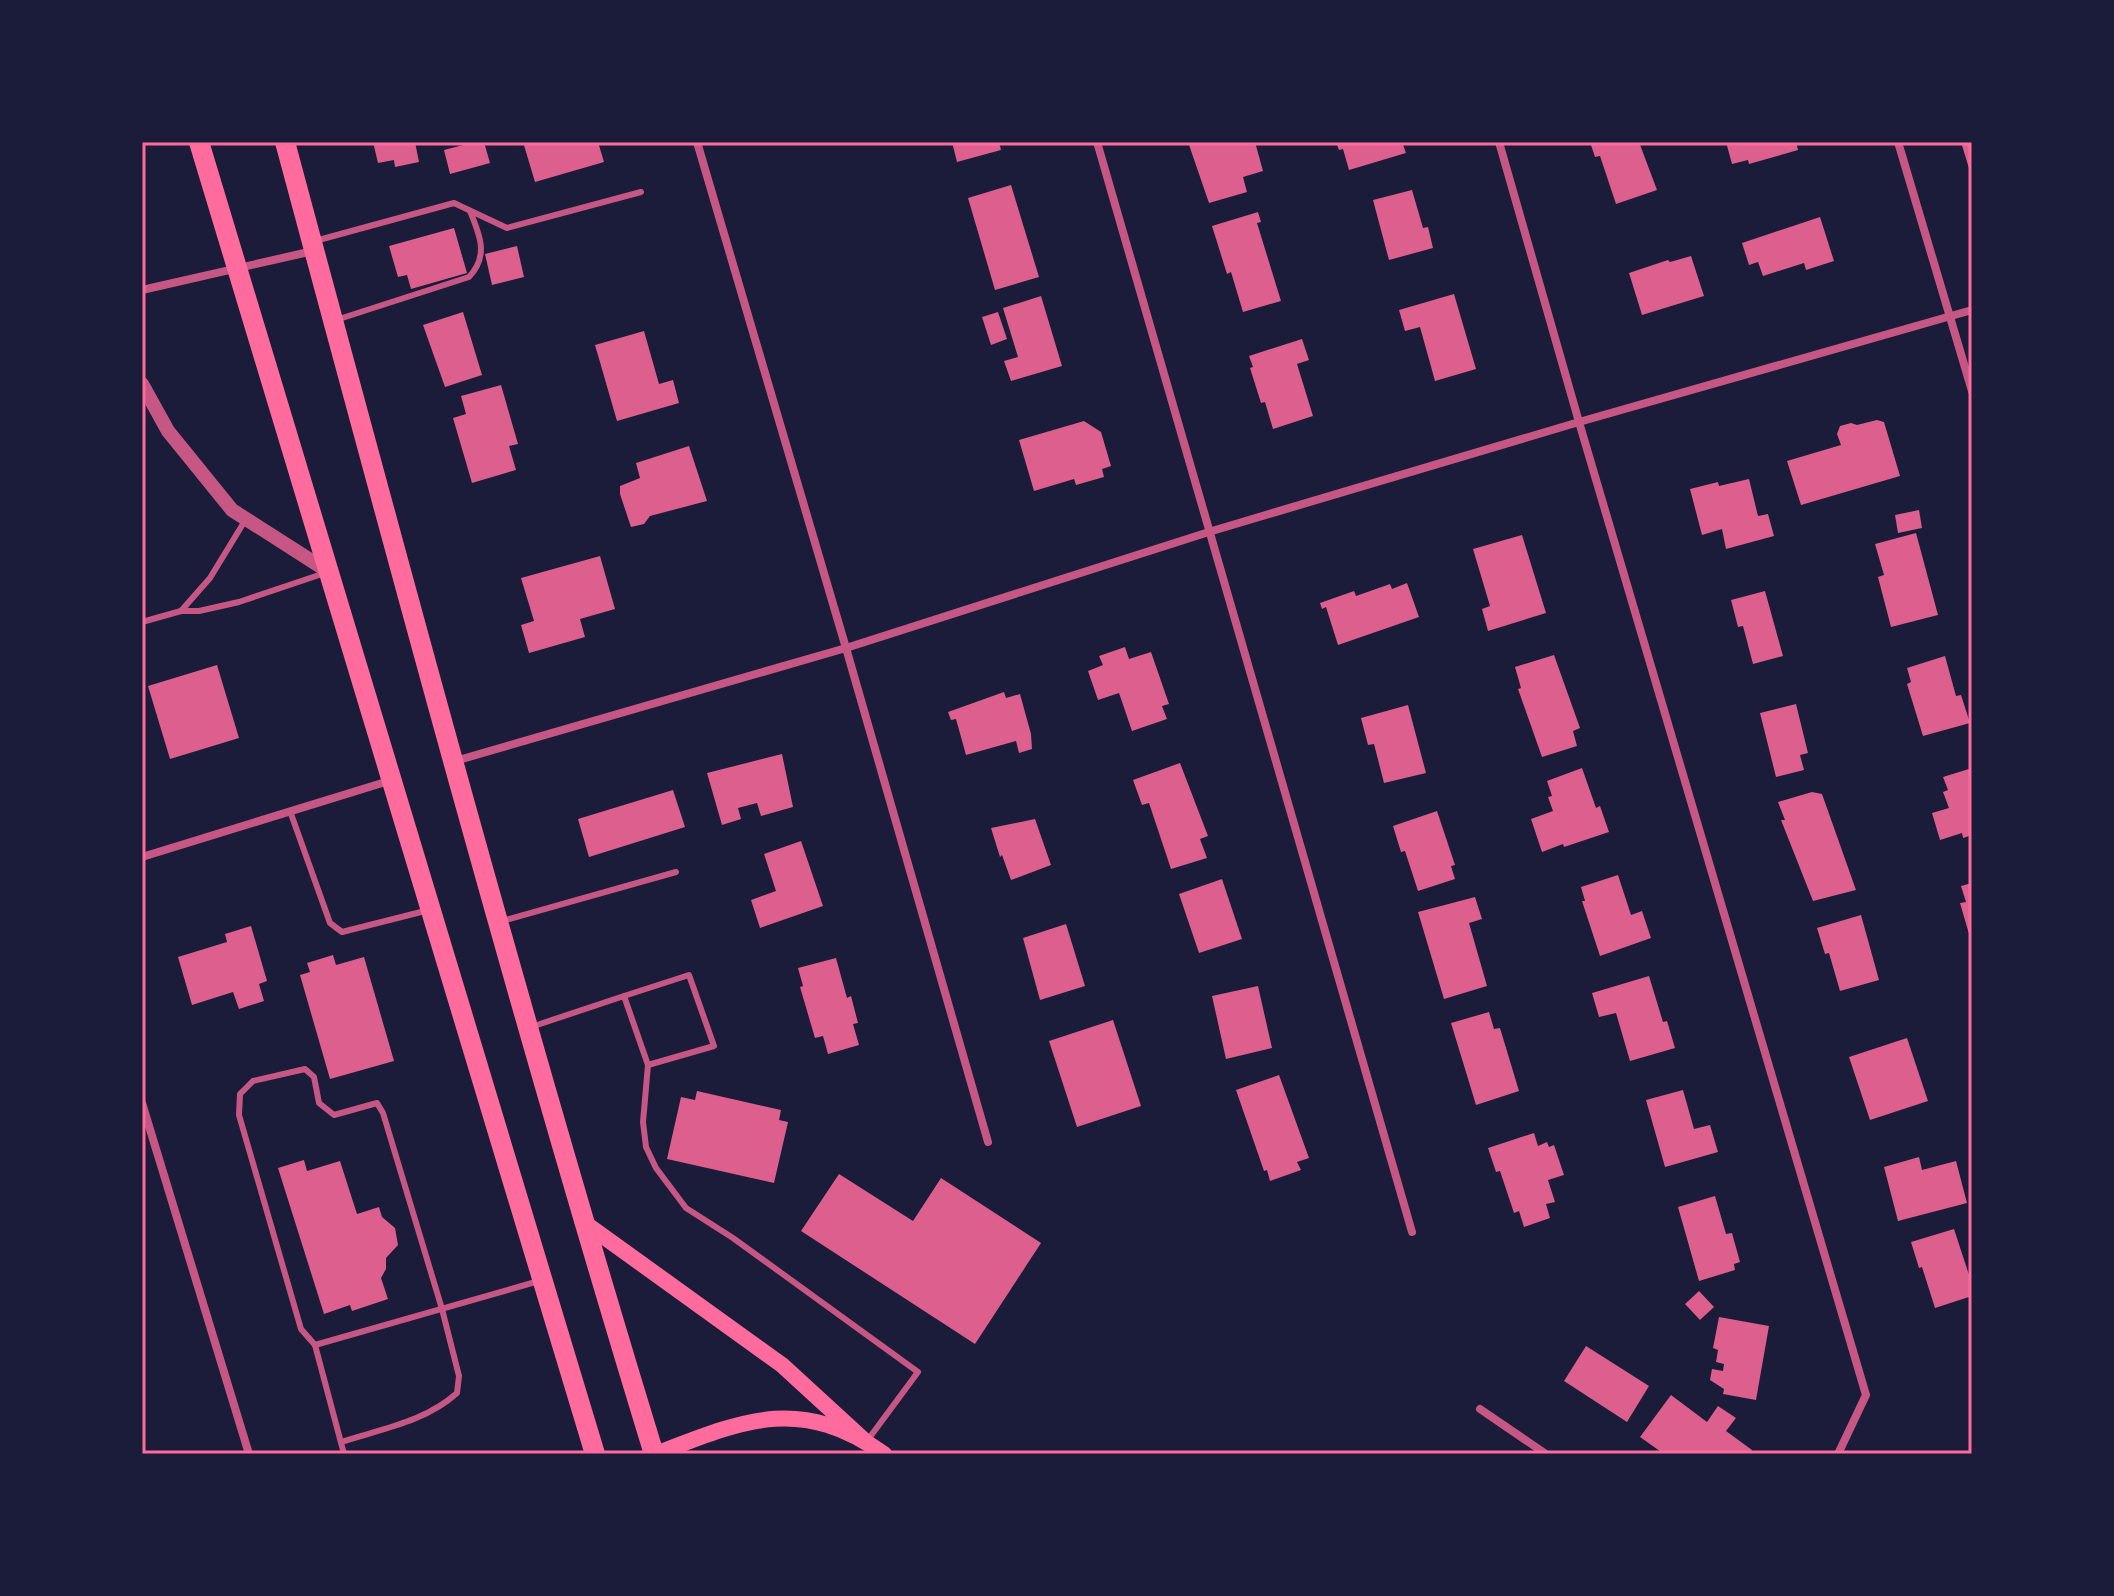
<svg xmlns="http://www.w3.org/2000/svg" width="2114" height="1596" font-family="Rubik,sans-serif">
  <rect width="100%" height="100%" fill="#1b1b3a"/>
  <g fill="#dd5f8e">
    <path d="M373 142H415L419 162 395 167 394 160 378 163Z"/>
    <path d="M475 142H484L490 163 450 174 444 150Z"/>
    <path d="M523 142H598L604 162 535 182Z"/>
    <path d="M952 142H999L1001 150 957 162Z"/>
    <path d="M1188 142H1255L1263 171 1243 177 1247 192 1209 203Z"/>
    <path d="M1336 142H1402L1406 153 1349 170 1343 149 1339 150Z"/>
    <path d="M1590 142H1639L1657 190 1616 204 1600 156 1595 157Z"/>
    <path d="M1726 142H1796L1798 150 1749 164 1748 160 1732 164Z"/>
    <path d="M1961 142H1972V175H1971Z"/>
    <path d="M1011 185 1039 277 995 290 968 198Z"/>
    <path d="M1412 190 1423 228 1428 227 1433 248 1389 260 1373 200Z"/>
    <path d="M1258 212 1261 222 1257 223 1281 301 1243 312 1231 272 1227 274 1212 226Z"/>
    <path d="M1820 217 1834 261 1806 270 1804 263 1763 276 1758 262 1749 265 1742 243Z"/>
    <path d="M454 228 467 273 411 289 407 275 398 277 389 246Z"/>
    <path d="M517 246 524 277 492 285 485 254Z"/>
    <path d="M1691 256 1704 296 1642 315 1629 273 1668 260 1670 262Z"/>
    <path d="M1454 294 1476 369 1435 381 1420 327 1405 331 1399 310Z"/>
    <path d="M1041 296 1062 366 1011 381 1004 361 1018 357 1003 308Z"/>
    <path d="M463 312 482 375 445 387 423 325Z"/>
    <path d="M998 312 1007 339 991 345 982 317Z"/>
    <path d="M644 331 659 384 673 380 679 403 617 421 595 345Z"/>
    <path d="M1302 339 1309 360 1297 364 1313 416 1273 429 1265 402 1261 403 1250 368 1253 367 1249 356Z"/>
    <path d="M501 385 518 444 509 446 516 470 472 483 453 418 466 414 461 396Z"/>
    <path d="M1877 420 1884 422 1900 476 1801 505 1787 461 1841 445 1837 434 1840 426 1851 423 1857 425Z"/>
    <path d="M1084 421 1101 432 1111 466 1102 469 1104 477 1076 485 1074 479 1034 491 1019 440Z"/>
    <path d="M689 446 707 501 650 516 644 524 631 527 620 494V486L640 478 636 463Z"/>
    <path d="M1749 479 1758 516 1768 514 1774 536 1726 549 1722 529 1702 535 1690 489 1718 482 1719 486Z"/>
    <path d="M1919 510 1922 528 1898 533 1895 515Z"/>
    <path d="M1916 533 1938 615 1891 627 1878 577 1884 575 1875 544Z"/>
    <path d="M1522 535 1546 613 1488 631 1482 609 1490 606 1473 549Z"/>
    <path d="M600 556 615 609 580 619 585 637 529 653 521 625 534 621 521 578Z"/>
    <path d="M1407 583 1419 617 1338 645 1326 607 1322 609 1320 603 1354 591 1356 596 1390 584 1392 589Z"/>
    <path d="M1765 591 1783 656 1753 664 1743 626 1738 627 1731 600Z"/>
    <path d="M1125 647 1129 659 1151 652 1169 704 1162 706 1167 719 1132 731 1119 693 1098 700 1088 671 1103 665 1099 656Z"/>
    <path d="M1554 655 1580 728 1573 731 1577 746 1542 757 1518 689 1521 688 1515 667Z"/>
    <path d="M1945 656 1956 696 1961 695 1970 723 1923 736 1907 684 1911 682 1907 668Z"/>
    <path d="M217 665 239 738 170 759 148 686Z"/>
    <path d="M1004 692 1006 698 1020 694 1031 734 1032 749 1019 753 1016 741 966 755 956 719 951 720 948 712Z"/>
    <path d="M1796 704 1808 753 1800 755 1804 770 1776 777 1760 713Z"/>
    <path d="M1408 705 1426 773 1384 783 1374 744 1368 745 1361 718Z"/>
    <path d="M782 754 793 807 761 816 757 803 738 808 741 819 722 825 707 773Z"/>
    <path d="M1180 763 1208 836 1200 839 1207 858 1171 869 1149 803 1142 805 1133 780Z"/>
    <path d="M1582 768 1596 808 1600 806 1609 832 1564 847 1563 844 1542 852 1531 819 1553 811 1548 797 1552 796 1547 781Z"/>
    <path d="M1972 768V835L1963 838 1962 833 1940 840 1932 813 1949 808 1943 792 1948 790 1943 777Z"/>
    <path d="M673 790 685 827 589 857 578 819Z"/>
    <path d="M1812 792 1822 794 1856 890 1813 901 1781 820H1785L1778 802Z"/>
    <path d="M1437 811 1455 865 1451 866 1455 879 1418 891 1405 851 1401 852 1393 826Z"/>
    <path d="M1035 819 1051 865 1011 880 1002 855 1000 857 991 828Z"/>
    <path d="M801 841 823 906 760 928 751 900 776 891 764 854Z"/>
    <path d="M1618 875 1631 915 1642 911 1651 938 1600 956 1582 901H1585L1581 887Z"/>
    <path d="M1222 879 1242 939 1199 953 1179 894Z"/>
    <path d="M1972 883V933L1969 934 1960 903 1966 902 1961 886Z"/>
    <path d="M1475 897 1482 919 1469 923 1487 986 1444 999 1418 912Z"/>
    <path d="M1861 915 1879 980 1840 991 1829 953 1825 954 1817 928Z"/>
    <path d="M1066 924 1085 986 1040 1000 1023 938Z"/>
    <path d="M251 926 267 981 259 984 264 1001 239 1009 233 992 192 1005 178 957 227 942 225 934Z"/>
    <path d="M333 955 336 965 364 957 394 1061 330 1079 300 975 310 972 307 963Z"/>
    <path d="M836 958 847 998 851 996 858 1023 853 1024 859 1045 828 1054 823 1036 815 1038 800 987 803 986 798 968Z"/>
    <path d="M1649 976 1663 1022 1667 1021 1675 1048 1630 1061 1616 1013 1599 1017 1592 993Z"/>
    <path d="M1258 986 1272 1048 1226 1059 1212 996Z"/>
    <path d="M1489 1012 1494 1029 1500 1028 1519 1091 1476 1105 1451 1023Z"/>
    <path d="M1113 1020 1141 1106 1077 1127 1049 1041Z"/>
    <path d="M1907 1038 1928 1101 1870 1120 1849 1057Z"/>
    <path d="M1279 1075 1309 1158 1297 1162 1301 1170 1270 1181 1267 1170 1264 1171 1236 1090Z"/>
    <path d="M1683 1090 1694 1129 1710 1125 1718 1152 1665 1167 1646 1100Z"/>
    <path d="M697 1091 781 1110 779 1120 788 1122 774 1183 667 1159 681 1097 695 1100Z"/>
    <path d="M1534 1133 1538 1146 1547 1142 1549 1147 1554 1145 1564 1175 1548 1180 1555 1202 1546 1204 1550 1218 1524 1227 1519 1211 1514 1213 1500 1171 1496 1172 1488 1148Z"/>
    <path d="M1919 1157 1922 1170 1956 1161 1967 1203 1898 1221 1884 1167Z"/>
    <path d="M304 1160 307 1171 340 1161 357 1214 379 1207 382 1217 395 1228 398 1245 386 1258V1269L381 1278 388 1299 352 1311 350 1305 324 1314 278 1168Z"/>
    <path d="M839 1174 913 1221 941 1178 1041 1243 975 1344 801 1231Z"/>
    <path d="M1715 1196 1726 1234 1732 1233 1740 1262 1734 1264 1735 1270 1699 1281 1678 1207Z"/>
    <path d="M1954 1229 1972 1284V1296L1935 1308 1922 1267 1919 1268 1911 1242Z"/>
    <path d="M1699 1291 1714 1307 1700 1320 1685 1304Z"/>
    <path d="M1719 1317 1769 1326 1756 1400 1723 1394 1724 1389 1710 1380 1712 1369 1723 1371 1724 1364 1716 1362 1718 1350 1713 1348Z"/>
    <path d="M1586 1346 1649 1386 1627 1422 1564 1381Z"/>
    <path d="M1671 1395 1707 1422 1718 1406 1736 1418 1726 1431 1752 1450 1749 1454H1664L1640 1437Z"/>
  </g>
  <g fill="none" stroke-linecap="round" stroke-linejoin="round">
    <g stroke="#c65784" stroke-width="6">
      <path d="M315 241 454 203 507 228 641 192"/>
      <path d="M336 320 469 277C489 256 480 235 470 211"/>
      <path d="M181 611 210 578 246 519"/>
      <path d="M142 622 181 611H199L239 602 325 573"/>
      <path d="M290 811 330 923 342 932 425 911"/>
      <path d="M502 921 676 872"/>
      <path d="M624 996 689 975 714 1046 648 1065"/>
      <path d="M531 1027 624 996 648 1065 643 1122 646 1147 656 1168 686 1208 733 1238 918 1372 867 1441"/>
      <path d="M315 1345 344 1454"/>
      <path d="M341 1442C381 1429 425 1422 457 1393L459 1376 442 1309 383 1113 377 1103 334 1115 319 1103 314 1077 305 1069 253 1081 240 1094 239 1115 301 1329 315 1345 539 1281"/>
    </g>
    <g stroke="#c65784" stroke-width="8">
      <path d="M697 142 846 648 988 1142"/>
      <path d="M1097 142 1412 1232"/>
      <path d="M1499 142 1579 422 1866 1395 1838 1454"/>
      <path d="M1898 142 1972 391"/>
      <path d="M142 290 313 251"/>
      <path d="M455 761 846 648 1212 531 1579 422 1972 310"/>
      <path d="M142 857 392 780"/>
      <path d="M142 1103 249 1454"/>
      <path d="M1480 1409 1546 1454"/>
    </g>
    <path stroke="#c65784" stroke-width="14" d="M142 384 168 431 232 510 329 572"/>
    <g stroke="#ff6b9d" stroke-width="16">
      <path d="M582 1221 782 1365 866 1442"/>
      <path d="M656 1454C744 1420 800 1395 884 1454"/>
    </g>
    <g stroke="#ff6b9d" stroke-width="20">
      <path d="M199 142 595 1454"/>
      <path d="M285 142C403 581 521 1020 654 1454"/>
    </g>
  </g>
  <rect width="2114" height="1596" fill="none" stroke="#1b1b3a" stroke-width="288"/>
  <rect x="144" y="144" width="1826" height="1308" fill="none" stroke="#ff6b9d" stroke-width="3"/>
</svg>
